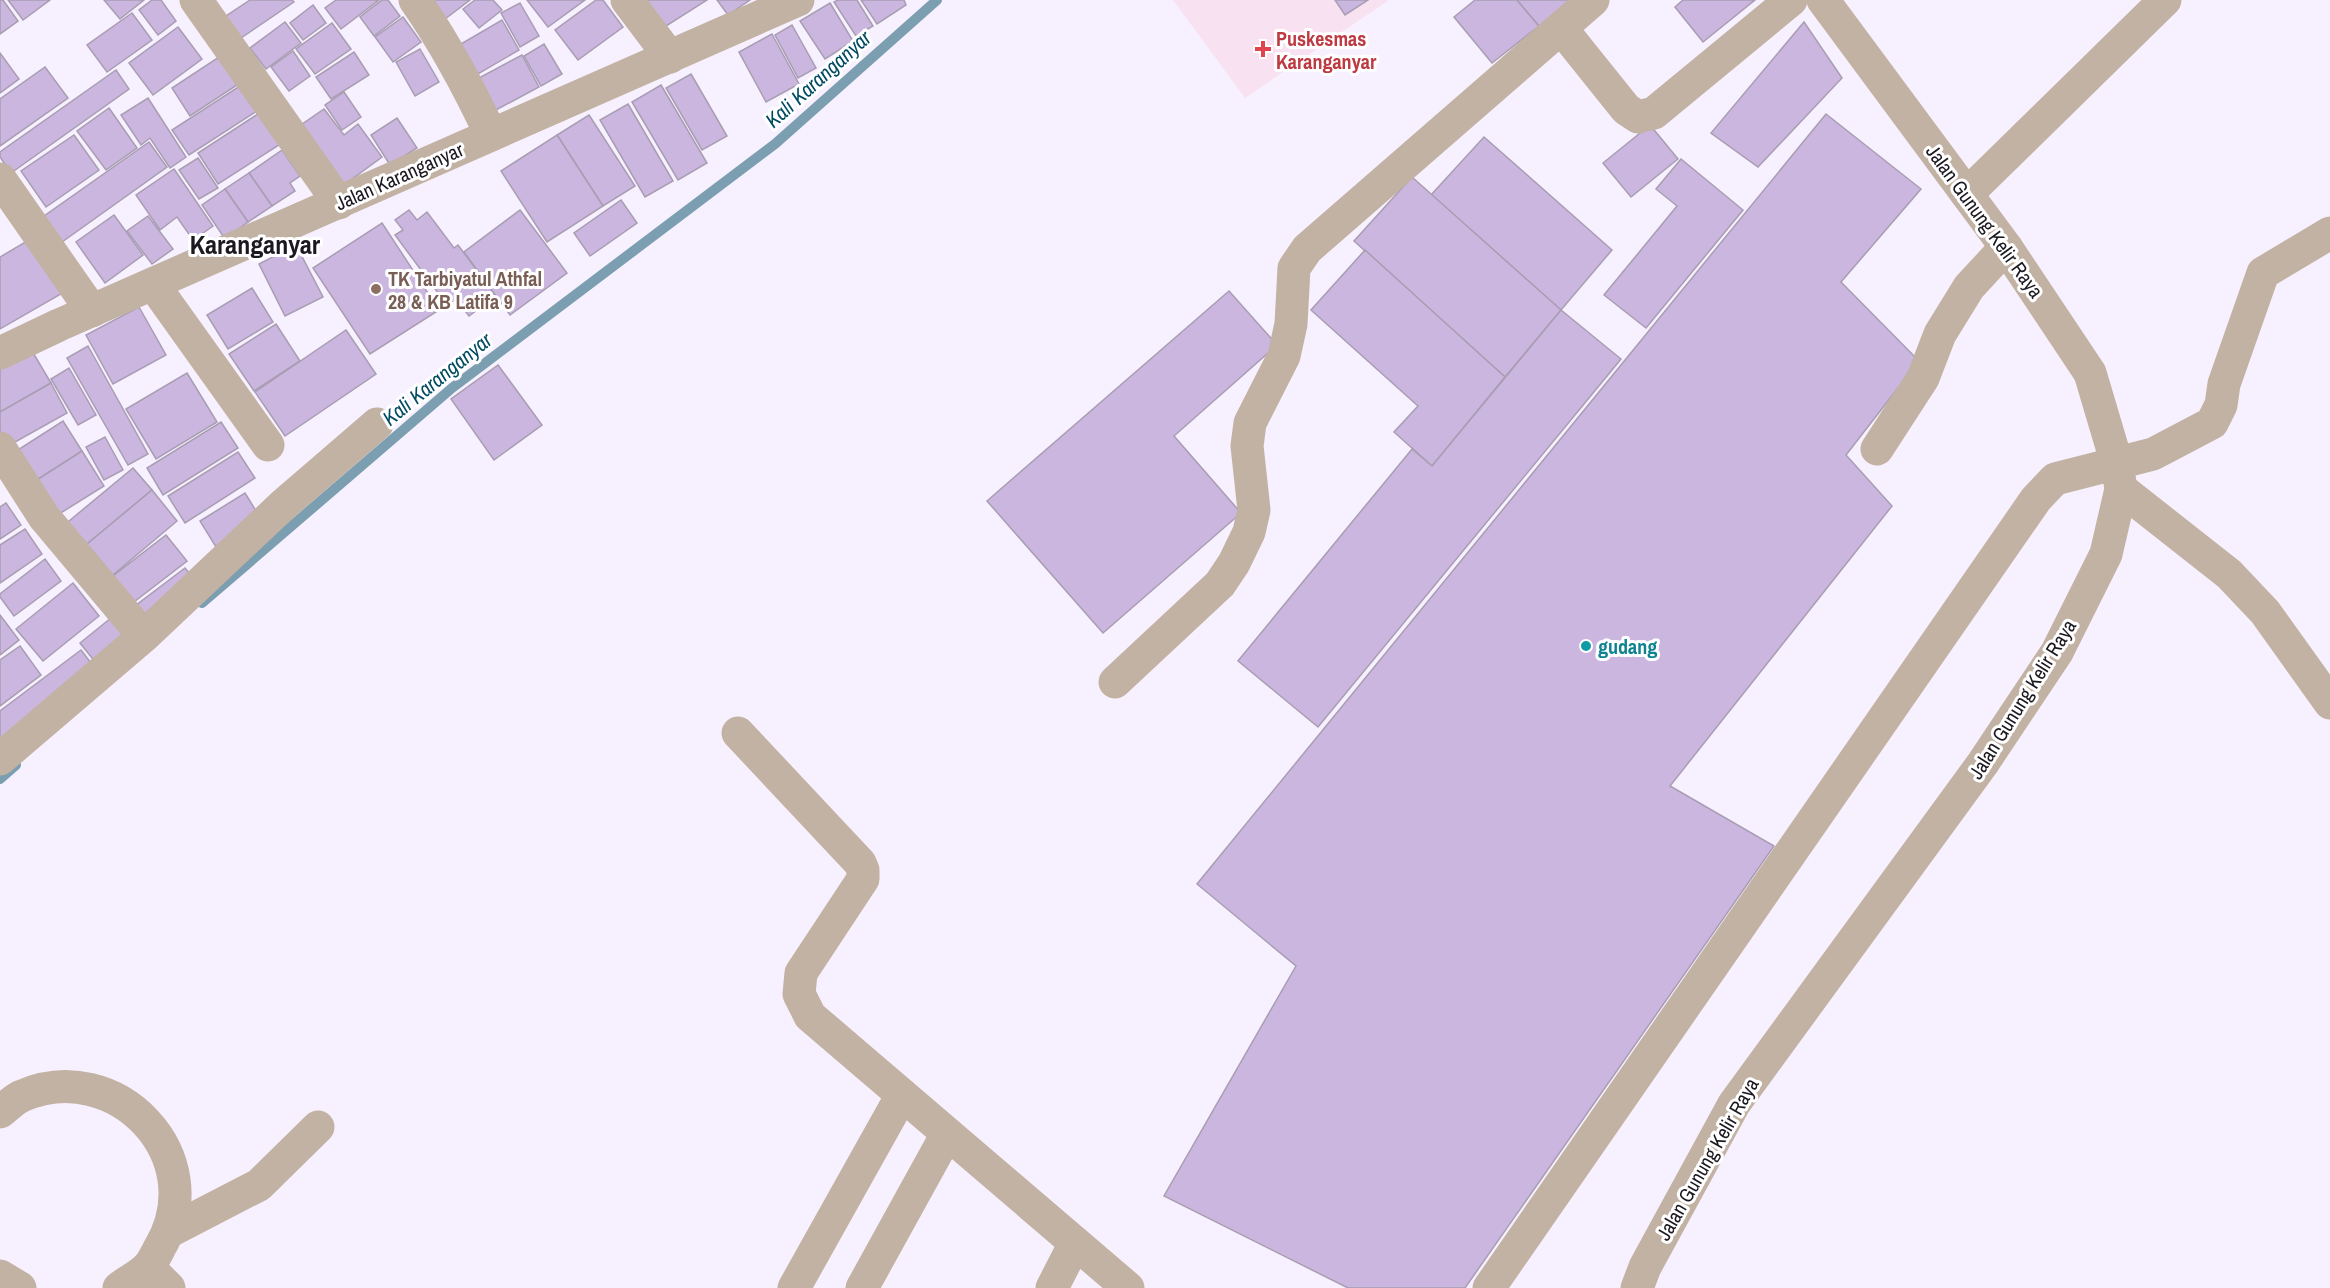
<svg xmlns="http://www.w3.org/2000/svg" width="2330" height="1288" font-family="'Archivo Narrow',sans-serif">
  <rect width="100%" height="100%" fill="#f7f0fe"/>
  <path fill="#f8e2f1" d="M1173 0H1389L1245 98Z"/>
  <g fill="none" stroke-linecap="round" stroke-linejoin="round">
    <g stroke="#7b9eb0" stroke-width="10">
      <path d="M202 603 452 388 775 144 937 0"/>
      <path d="M0 779 16 765"/>
    </g>
  </g>
  <g fill="#cbb6df" stroke="#a89db2" stroke-width="1.5">
    <path d="M0 0H3L18 21 0 34Z"/>
    <path d="M8 0H50L23 20Z"/>
    <path d="M104 0H144L120 19Z"/>
    <path d="M152 0H161L176 21 158 35 139 10Z"/>
    <path d="M250 0H292L294 2 238 40 223 18Z"/>
    <path d="M336 0H379L341 29 325 8Z"/>
    <path d="M382 0H388L400 16 374 36 360 17Z"/>
    <path d="M431 0H470L445 19Z"/>
    <path d="M475 0H493L502 10 479 28 463 9Z"/>
    <path d="M527 0H585L548 27Z"/>
    <path d="M596 0H603L623 27 578 60 555 30Z"/>
    <path d="M645 0H707L663 28Z"/>
    <path d="M717 0H750L728 15Z"/>
    <path d="M838 0H857L873 26 856 36 834 2Z"/>
    <path d="M861 0H904L906 5 877 24Z"/>
    <path d="M1335 0H1368L1345 15Z"/>
    <path d="M1475 0H1517L1539 26 1492 63 1454 17Z"/>
    <path d="M1517 0H1570L1539 26Z"/>
    <path d="M1683 0H1755L1703 42 1675 7Z"/>
    <path d="M520 3 539 36 520 47 501 13Z"/>
    <path d="M830 3 853 41 825 59 800 21Z"/>
    <path d="M313 5 326 23 303 40 290 23Z"/>
    <path d="M132 13 152 40 107 72 87 45Z"/>
    <path d="M403 17 421 42 393 62 375 37Z"/>
    <path d="M502 20 519 50 471 78 454 48Z"/>
    <path d="M285 22 301 43 266 69 250 48Z"/>
    <path d="M1804 22 1842 78 1758 167 1711 133Z"/>
    <path d="M332 23 351 49 315 74 296 49Z"/>
    <path d="M792 25 816 68 798 78 775 35Z"/>
    <path d="M178 27 202 59 153 95 129 63Z"/>
    <path d="M772 34 799 84 766 102 739 52Z"/>
    <path d="M544 44 562 74 541 86 524 56Z"/>
    <path d="M420 49 439 82 415 96 396 62Z"/>
    <path d="M293 51 310 76 289 91 271 67Z"/>
    <path d="M354 52 369 75 331 99 316 77Z"/>
    <path d="M0 53 19 79 0 93Z"/>
    <path d="M522 55 539 87 494 111 477 79Z"/>
    <path d="M219 57 237 85 190 116 172 88Z"/>
    <path d="M45 67 68 98 0 146V99Z"/>
    <path d="M116 70 129 89 11 173 0 157V152Z"/>
    <path d="M691 74 727 136 702 150 666 88Z"/>
    <path d="M246 82 263 107 189 155 172 130Z"/>
    <path d="M661 85 707 163 678 180 632 102Z"/>
    <path d="M344 92 361 117 342 130 325 105Z"/>
    <path d="M148 98 186 157 170 168 150 138 141 145 121 115Z"/>
    <path d="M628 104 673 181 645 197 600 120Z"/>
    <path d="M109 108 137 148 106 170 77 131Z"/>
    <path d="M324 109 344 135 358 124 382 157 341 187 298 127Z"/>
    <path d="M261 112 282 143 218 184 198 153Z"/>
    <path d="M1826 114 1921 189 1841 282 1919 361 1846 455 1892 506 1670 786 1774 846 1465 1288H1348L1164 1196 1296 966 1197 884Z"/>
    <path d="M589 115 635 186 603 206 557 135Z"/>
    <path d="M397 118 417 148 390 165 371 135Z"/>
    <path d="M1650 125 1678 159 1631 197 1603 163Z"/>
    <path d="M74 135 99 170 46 207 21 171Z"/>
    <path d="M557 135 603 206 547 242 501 171Z"/>
    <path d="M1484 137 1612 250 1561 310 1431 195Z"/>
    <path d="M149 142 167 167 55 247 37 221Z"/>
    <path d="M282 150 300 176 290 183 295 191 272 206 249 173Z"/>
    <path d="M198 158 218 188 199 199 179 170Z"/>
    <path d="M1681 159 1743 210 1646 328 1604 295 1677 206 1656 189Z"/>
    <path d="M174 169 213 226 193 240 177 217 160 230 136 195Z"/>
    <path d="M249 173 272 206 248 222 225 189Z"/>
    <path d="M1412 177 1561 310 1505 377 1354 241Z"/>
    <path d="M225 189 248 222 225 239 202 205Z"/>
    <path d="M621 200 637 223 590 256 574 233Z"/>
    <path d="M409 210 417 220 427 212 454 248 458 245 496 296 469 316 456 299 447 305 395 235 403 230 395 220Z"/>
    <path d="M520 210 567 273 510 315 464 252Z"/>
    <path d="M114 215 143 255 105 283 76 242Z"/>
    <path d="M148 216 173 249 152 264 127 231Z"/>
    <path d="M382 223 439 310 370 354 313 268Z"/>
    <path d="M34 237 66 291 0 329V257Z"/>
    <path d="M296 245 323 297 285 316 259 264Z"/>
    <path d="M1365 250 1505 377 1432 466 1394 432 1418 406 1311 310Z"/>
    <path d="M252 288 273 322 228 349 207 315Z"/>
    <path d="M1229 291 1277 345 1174 436 1241 513 1103 633 987 501Z"/>
    <path d="M139 307 166 355 113 384 86 335Z"/>
    <path d="M1561 310 1621 359 1318 727 1238 661 1412 449 1432 466Z"/>
    <path d="M276 324 300 361 254 391 229 354Z"/>
    <path d="M346 330 376 374 285 436 255 392Z"/>
    <path d="M88 346 148 454 128 465 67 358Z"/>
    <path d="M32 351 51 383 0 412V369Z"/>
    <path d="M498 365 542 425 494 460 451 399Z"/>
    <path d="M69 368 96 415 78 425 51 379Z"/>
    <path d="M187 373 217 422 156 459 126 409Z"/>
    <path d="M51 383 67 413 8 446 0 431V412Z"/>
    <path d="M63 421 82 451 29 485 10 455Z"/>
    <path d="M221 422 238 448 163 495 147 468Z"/>
    <path d="M105 437 123 470 104 480 86 447Z"/>
    <path d="M82 451 104 486 51 519 29 485Z"/>
    <path d="M238 452 255 478 185 523 168 496Z"/>
    <path d="M133 468 152 490 81 549 63 526Z"/>
    <path d="M152 490 177 521 107 580 81 549Z"/>
    <path d="M245 493 261 519 216 547 200 521Z"/>
    <path d="M6 503 21 525 0 539V507Z"/>
    <path d="M25 529 42 554 0 583V545Z"/>
    <path d="M166 535 187 561 130 605 109 579Z"/>
    <path d="M45 559 61 581 14 616 0 597V594Z"/>
    <path d="M185 568 198 584 144 626 131 609Z"/>
    <path d="M73 583 99 616 43 661 16 629Z"/>
    <path d="M0 615 19 640 0 655Z"/>
    <path d="M111 618 131 642 100 668 80 643Z"/>
    <path d="M20 646 41 675 0 706V660Z"/>
    <path d="M81 650 98 672 0 747V711Z"/>
  </g>
  <g fill="none" stroke-linecap="round" stroke-linejoin="round">
    <g stroke="#c2b2a3" stroke-width="33">
      <path d="M196 0 339 203"/>
      <path d="M415 0C445 43 469 88 491 135"/>
      <path d="M627 0 670 57"/>
      <path d="M1561 28 1626 109 1638 117 1654 113 1791 0"/>
      <path d="M0 179 92 311"/>
      <path d="M1967 194 2165 0"/>
      <path d="M153 284 268 445"/>
      <path d="M0 353 59 325 798 0"/>
      <path d="M0 448 44 517 132 622"/>
      <path d="M1877 449 1923 378 1940 334 1969 287 2006 247"/>
      <path d="M2121 489 2229 574 2265 612 2330 703"/>
      <path d="M1115 682 1220 584 1234 563 1249 532 1254 510 1247 446 1250 423 1284 356 1291 324 1294 268 1307 249 1593 0"/>
      <path d="M738 733 860 863 863 870V879L801 973 799 994 810 1016 1128 1288"/>
      <path d="M0 759 144 636 283 505 377 424"/>
      <path d="M0 1112C7 1107 14 1099 22 1096 116 1055 213 1157 160 1247 157 1253 153 1261 149 1266 141 1275 128 1281 119 1288"/>
      <path d="M170 1231 259 1185 318 1127"/>
      <path d="M148 1267 169 1288"/>
      <path d="M0 1276 20 1288"/>
      <path d="M794 1288 902 1095"/>
      <path d="M862 1288 947 1134"/>
      <path d="M1052 1288 1075 1243"/>
      <path d="M1489 1288 2036 499 2055 479 2153 454 2212 423 2221 405 2224 384 2263 273 2330 233"/>
      <path d="M1637 1288 1645 1267 1734 1104 1983 763 2057 652 2106 554 2121 489 2117 464 2090 373 2006 247 1823 0"/>
    </g>
  </g>
  <path fill="#e0444e" stroke="#fff" stroke-width="2" d="M1260 40h6v6h6v6h-6v6h-6v-6h-6v-6h6z"/>
  <circle fill="#8d6e63" stroke="#fff" stroke-width="2" cx="376" cy="289" r="6"/>
  <circle fill="#0f9aa8" stroke="#fff" stroke-width="2" cx="1586" cy="646" r="6"/>
  <g text-anchor="middle" dominant-baseline="central" stroke-width="6" stroke-linejoin="round" paint-order="stroke">
    <g font-size="20" font-weight="bold" fill="#be3a42" stroke="#fff" text-anchor="start">
      <text x="1276" y="38">Puskesmas<tspan x="1276" dy="23">Karanganyar</tspan></text>
    </g>
    <g font-size="20" fill="#1c1820" stroke="#fff">
      <text transform="translate(399 176) rotate(-24)">Jalan Karanganyar</text>
      <text transform="translate(1985 221) rotate(54)">Jalan Gunung Kelir Raya</text>
      <text transform="translate(2022 699) rotate(-58)">Jalan Gunung Kelir Raya</text>
      <text transform="translate(1707 1159) rotate(-60)">Jalan Gunung Kelir Raya</text>
    </g>
    <g font-size="20" font-weight="bold" fill="#785e54" stroke="#fff" text-anchor="start">
      <text x="388" y="278">TK Tarbiyatul Athfal<tspan x="388" dy="23">28 &amp; KB Latifa 9</tspan></text>
    </g>
    <g font-size="20" font-weight="bold" fill="#0d838f" stroke="#fff" text-anchor="start">
      <text x="1598" y="646">gudang</text>
    </g>
    <g font-size="21" font-style="italic" fill="#004b61" stroke="#fff">
      <text transform="translate(818 79) rotate(-42)">Kali Karanganyar</text>
      <text transform="translate(437 379) rotate(-39)">Kali Karanganyar</text>
    </g>
    <g font-size="26" font-weight="bold" fill="#1c1820" stroke="#fff">
      <text x="255" y="244">Karanganyar</text>
    </g>
  </g>
</svg>
